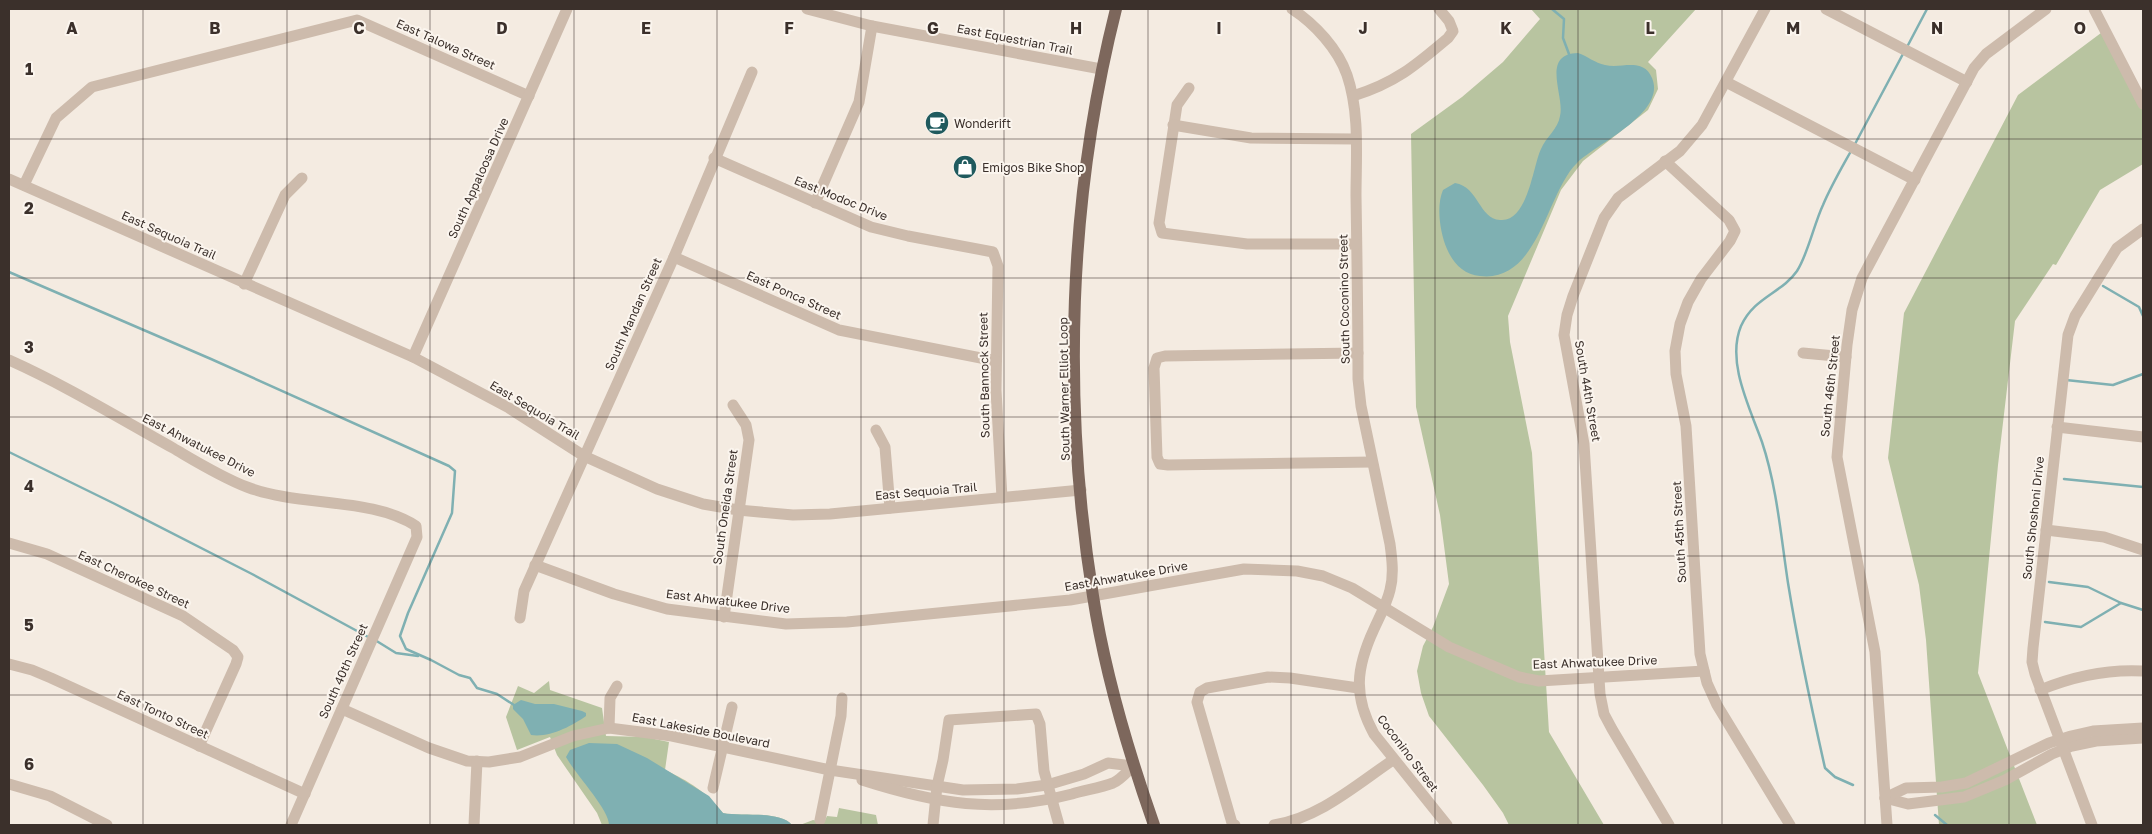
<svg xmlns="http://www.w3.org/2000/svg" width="2152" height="834" font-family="'Golos Text',sans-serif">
  <rect width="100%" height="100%" fill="#f4ebe1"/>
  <g fill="#b8c4a0">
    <path d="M1531 9H1696L1648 62 1656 70 1658 89 1648 110 1583 161 1561 190 1508 316 1510 342 1532 453 1549 732 1604 825H1509L1503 813 1483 785 1429 716 1421 693 1417 671 1423 646 1433 627 1449 584 1440 515 1416 407 1411 134 1462 97 1503 62 1540 19Z"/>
    <path d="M2105 30 2139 94 2143 91V164L2100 190 2056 265 2053 264 2015 321 1998 465 1978 673 2037 825H1939L1926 640 1919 585 1888 458 1904 313 2018 95Z"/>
    <path d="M549 681 550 690 602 708 606 736 645 737 669 742 665 770C689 781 706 792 723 813 741 817 780 810 792 825H602L597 813 557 755 550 737 517 750 506 717 518 686 534 693Z"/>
    <path d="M839 808 876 815 878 825H800L813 820 824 822 827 816 837 817Z"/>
  </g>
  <g fill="#7fb0b2">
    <path d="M1578 53C1587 56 1595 63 1605 65 1622 69 1643 57 1652 78 1667 113 1596 144 1577 163 1546 193 1539 283 1480 276 1464 275 1453 263 1447 249 1440 233 1436 206 1443 190L1455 183C1479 187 1479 219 1500 220 1528 223 1533 165 1541 149 1546 137 1558 129 1560 116 1565 96 1540 54 1578 53Z"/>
    <path d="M521 700 535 704H554L582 711 586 713V716C572 726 549 738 531 735L523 719 513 709V705Z"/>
    <path d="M589 743 617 744 647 758 709 796 723 813C741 817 780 810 792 825H609C609 809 575 774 566 757L570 750Z"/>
  </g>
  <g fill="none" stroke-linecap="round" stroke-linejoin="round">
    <g stroke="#7fb0b2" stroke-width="2.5">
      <path d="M1552 9 1564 19 1563 38 1569 54"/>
      <path d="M1907 47 1927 9"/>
      <path d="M1855 144 1904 52"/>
      <path d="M1851 151C1841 169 1831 186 1823 205 1814 224 1808 254 1797 271 1782 293 1754 297 1741 326 1726 362 1750 408 1762 442 1777 487 1781 537 1788 583 1798 645 1811 706 1825 768L1835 777 1853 785"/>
      <path d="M9 272 211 359 449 466 455 471 452 513 408 613 400 636 406 649 431 660 459 675 470 678 477 688 497 694 514 705"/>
      <path d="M2103 286 2139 307 2143 316"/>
      <path d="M2066 380 2113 385 2143 374"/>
      <path d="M9 452 115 504 252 574 370 638"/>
      <path d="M2064 479 2143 487"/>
      <path d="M2049 582 2088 587 2121 603"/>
      <path d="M2045 622 2081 627 2121 603 2143 610"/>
      <path d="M375 640 396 653 418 656"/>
      <path d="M1935 815 1947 825"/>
    </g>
    <g stroke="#cdbbac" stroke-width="11">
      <path d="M807 9 872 26 1101 69"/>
      <path d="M1292 9C1315 24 1338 49 1347 75 1360 113 1356 157 1356 196 1357 257 1358 318 1358 379L1361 406 1390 544C1392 559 1394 575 1390 590 1387 603 1380 616 1374 629 1356 668 1353 696 1374 734L1447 825"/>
      <path d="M1826 9 1967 82"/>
      <path d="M2094 9 2143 104"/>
      <path d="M1726 82 1915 180"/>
      <path d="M1189 88 1177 105 1159 223 1162 233 1247 244H1356"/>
      <path d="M1353 96C1395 83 1415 66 1448 38L1453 31 1449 21 1439 9"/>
      <path d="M1173 125 1251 138 1355 139"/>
      <path d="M714 158 871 227 908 236 993 252 998 266 996 390 1002 498"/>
      <path d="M1665 161 1729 220 1735 231 1730 241 1701 279 1688 302 1680 324 1675 351 1676 374 1686 426 1700 654 1707 683 1717 705 1790 825"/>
      <path d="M9 179 413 357 509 408 584 456 657 489 703 504 738 510 793 515 830 514 1081 490"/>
      <path d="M24 185 56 118 92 87 357 20 529 96"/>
      <path d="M815 203 859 102 872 26"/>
      <path d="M674 257 839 330 996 361"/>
      <path d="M244 284 285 195 302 178"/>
      <path d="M1358 353 1165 356 1157 358 1154 368 1157 457 1160 464 1168 465 1372 462"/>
      <path d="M1803 353 1846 357"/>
      <path d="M413 357 567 9"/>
      <path d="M9 360C65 385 119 418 173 448 197 462 221 477 247 487 299 507 372 497 416 526L417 537 291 825"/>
      <path d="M2057 427 2143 437"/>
      <path d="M876 430 885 447 890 508"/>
      <path d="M2046 530 2104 537 2143 550"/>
      <path d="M9 543 47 554 183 616 233 650 238 657 236 664 199 746"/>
      <path d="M535 565 614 594 667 609 786 624 847 622 1070 600 1244 569 1297 571 1323 576 1352 588 1449 647 1519 677 1539 681 1704 671"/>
      <path d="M724 617 749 440 746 425 733 405"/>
      <path d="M520 618 524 591 674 257 752 72"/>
      <path d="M9 664 32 670 51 678 305 794"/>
      <path d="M2040 690C2074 676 2107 669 2143 671"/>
      <path d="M342 709 429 748 467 761 489 762 520 757 573 736 609 728 672 736 830 770 963 790 1017 789 1047 785 1084 774 1108 763 1133 766"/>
      <path d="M609 728 610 698 617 686"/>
      <path d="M862 780C937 804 994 814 1072 794 1085 790 1100 788 1113 783 1120 780 1127 772 1133 766"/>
      <path d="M9 784 50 796 107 825"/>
      <path d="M713 788 732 707"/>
      <path d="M1885 798 1908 804 1964 797 2005 780 2052 754 2072 746 2096 741 2143 738"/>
      <path d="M1885 798 1906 788 1942 787 1966 783 2049 743 2071 736 2093 731 2143 728"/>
      <path d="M820 820 841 716 842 698"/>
      <path d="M474 825 477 761"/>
      <path d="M933 825 937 786 943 760 949 720 1036 714 1040 724 1044 771 1059 825"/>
      <path d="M1235 825 1232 823 1197 702 1200 692 1207 688 1268 677 1290 678 1358 688"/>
      <path d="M1274 825C1319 818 1356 785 1393 760"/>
      <path d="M1669 825 1612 729 1604 714 1600 694 1584 444 1564 335 1567 315 1573 296 1604 218 1618 198 1680 151 1702 125 1765 9"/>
      <path d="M1887 825 1875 652 1837 457 1847 345 1852 310 1862 278 1974 68 1986 54 2046 9"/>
      <path d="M2092 825 2035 674 2032 662 2033 648 2068 335 2075 316 2117 248 2143 229"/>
    </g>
    <path stroke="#7d675c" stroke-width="12" d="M1116 9C1068 199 1062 403 1093 596 1105 674 1128 751 1154 825"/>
  </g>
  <path fill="none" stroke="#3b302b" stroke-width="1" stroke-opacity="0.55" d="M143 9V825M287 9V825M430 9V825M574 9V825M717 9V825M861 9V825M1004 9V825M1148 9V825M1291 9V825M1435 9V825M1578 9V825M1722 9V825M1865 9V825M2009 9V825M9 139H2143M9 278H2143M9 417H2143M9 556H2143M9 695H2143"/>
  <defs>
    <g id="cafe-disc" transform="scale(1.25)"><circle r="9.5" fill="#1f5a5e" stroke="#fbf5ee"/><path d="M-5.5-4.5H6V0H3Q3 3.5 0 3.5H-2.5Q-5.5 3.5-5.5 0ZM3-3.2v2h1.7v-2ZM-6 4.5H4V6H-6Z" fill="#fff"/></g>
    <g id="shop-disc" transform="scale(1.25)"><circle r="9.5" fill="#1f5a5e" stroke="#fbf5ee"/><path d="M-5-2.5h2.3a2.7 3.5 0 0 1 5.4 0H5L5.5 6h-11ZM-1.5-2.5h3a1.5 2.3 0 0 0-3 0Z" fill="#fff"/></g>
  </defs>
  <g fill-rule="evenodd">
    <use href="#cafe-disc" x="937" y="123"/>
    <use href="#shop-disc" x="965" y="167"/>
  </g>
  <g text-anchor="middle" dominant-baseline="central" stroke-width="4" stroke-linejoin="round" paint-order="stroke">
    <g font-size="12" fill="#3b302b" stroke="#fbf5ee">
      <text transform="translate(1015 39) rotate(11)">East Equestrian Trail</text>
      <text transform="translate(446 44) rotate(24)">East Talowa Street</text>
      <text transform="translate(478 178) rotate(-66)">South Appaloosa Drive</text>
      <text transform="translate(841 198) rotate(22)">East Modoc Drive</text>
      <text transform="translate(169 235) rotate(24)">East Sequoia Trail</text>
      <text transform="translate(794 295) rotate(24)">East Ponca Street</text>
      <text transform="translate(1344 299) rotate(-91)">South Coconino Street</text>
      <text transform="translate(633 314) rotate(-66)">South Mandan Street</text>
      <text transform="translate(984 375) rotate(-91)">South Bannock Street</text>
      <text transform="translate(1830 386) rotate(-84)">South 46th Street</text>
      <text transform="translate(1064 389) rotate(-91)">South Warner Elliot Loop</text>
      <text transform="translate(1588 391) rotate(80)">South 44th Street</text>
      <text transform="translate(535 410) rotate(31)">East Sequoia Trail</text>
      <text transform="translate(199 445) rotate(27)">East Ahwatukee Drive</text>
      <text transform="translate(926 491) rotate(-5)">East Sequoia Trail</text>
      <text transform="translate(725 507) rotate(-82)">South Oneida Street</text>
      <text transform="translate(2033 518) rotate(-84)">South Shoshoni Drive</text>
      <text transform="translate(1679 532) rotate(-93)">South 45th Street</text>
      <text transform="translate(1126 576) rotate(-10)">East Ahwatukee Drive</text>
      <text transform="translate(134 579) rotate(25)">East Cherokee Street</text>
      <text transform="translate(728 601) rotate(7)">East Ahwatukee Drive</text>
      <text transform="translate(1595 662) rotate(-2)">East Ahwatukee Drive</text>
      <text transform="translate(343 671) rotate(-66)">South 40th Street</text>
      <text transform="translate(163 714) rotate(25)">East Tonto Street</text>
      <text transform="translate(701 730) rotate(11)">East Lakeside Boulevard</text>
      <text transform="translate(1408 753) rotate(53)">Coconino Street</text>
    </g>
    <g font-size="12" fill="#3b302b" stroke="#fbf5ee" text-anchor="start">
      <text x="954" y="123">Wonderift</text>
      <text x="982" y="167">Emigos Bike Shop</text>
    </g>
  </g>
  <g font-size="16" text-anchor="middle" font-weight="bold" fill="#3b302b" stroke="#fbf5ee" stroke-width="4" stroke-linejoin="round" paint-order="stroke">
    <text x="72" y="34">A</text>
    <text x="215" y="34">B</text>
    <text x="359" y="34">C</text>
    <text x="502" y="34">D</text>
    <text x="646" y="34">E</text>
    <text x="789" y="34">F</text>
    <text x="933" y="34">G</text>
    <text x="1076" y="34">H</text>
    <text x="1219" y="34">I</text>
    <text x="1363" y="34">J</text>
    <text x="1506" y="34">K</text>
    <text x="1650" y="34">L</text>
    <text x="1793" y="34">M</text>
    <text x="1937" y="34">N</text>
    <text x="2080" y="34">O</text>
    <text x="29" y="75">1</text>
    <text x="29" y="214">2</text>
    <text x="29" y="353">3</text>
    <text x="29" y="492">4</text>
    <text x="29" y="631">5</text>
    <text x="29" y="770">6</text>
  </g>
  <rect width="2152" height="834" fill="none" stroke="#3b302b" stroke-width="20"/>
</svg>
